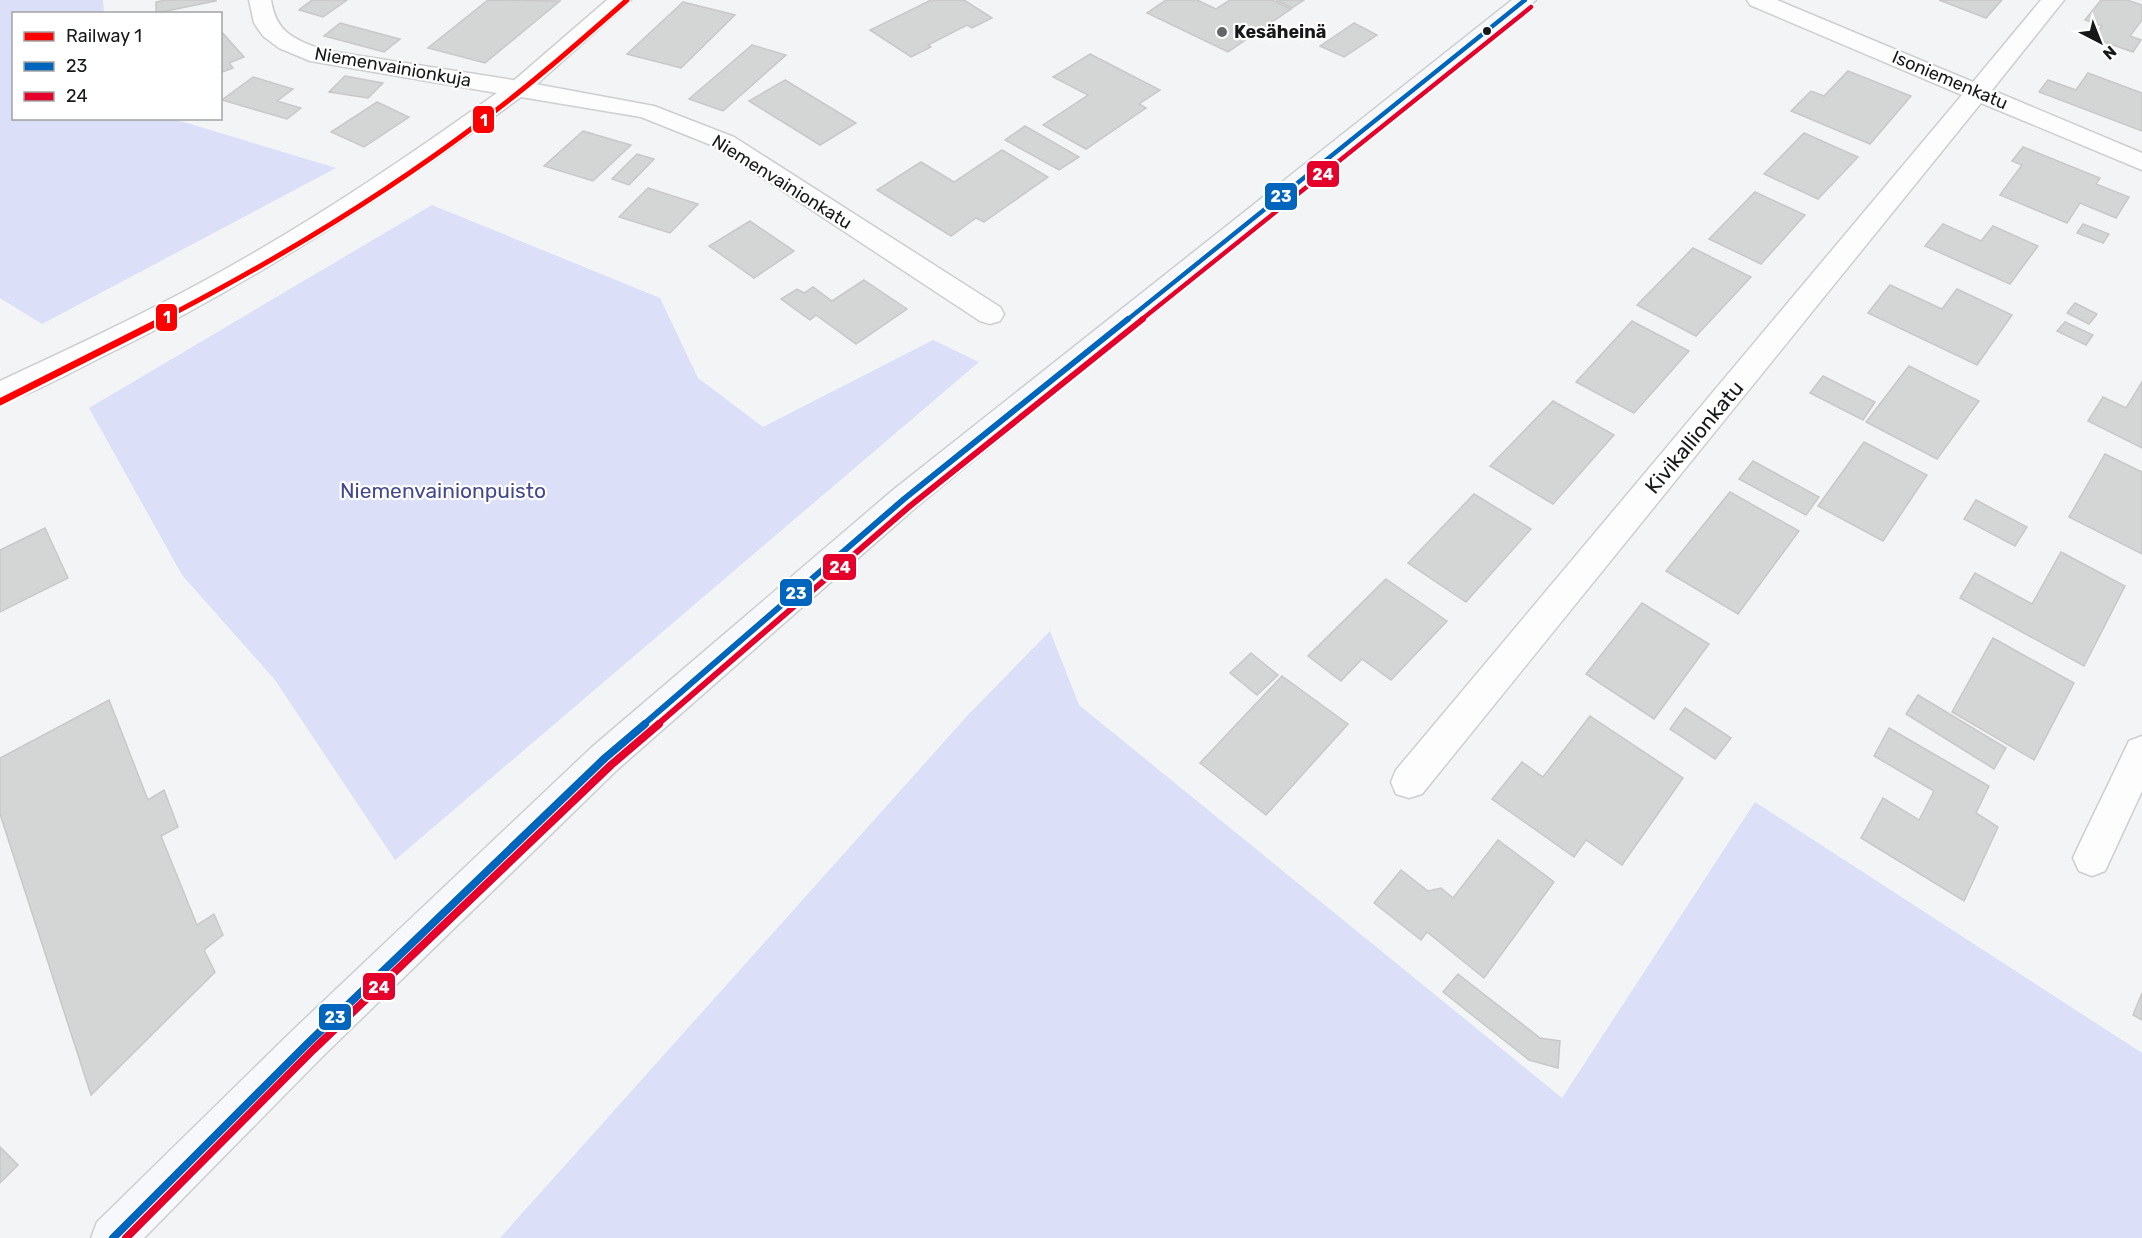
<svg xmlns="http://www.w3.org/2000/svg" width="2142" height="1238" font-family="Rubik,sans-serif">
  <rect width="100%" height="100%" fill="#f3f4f6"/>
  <g fill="#dbdff7">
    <path d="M0 0H103L104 13 14 14V118L174 119 336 168 42 324 0 298Z"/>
    <path d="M432 205 660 298 698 378 763 427 933 340 979 362 395 860 275 680 182 575 89 408Z"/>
    <path d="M1050 631 1079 705 1562 1098 1755 802 2142 1053V1238H500L968 715Z"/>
  </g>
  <g fill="#d4d5d5" stroke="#c8c8c8" stroke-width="1.5">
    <path d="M166 0H216V1L156 13V2Z"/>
    <path d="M312 0H347L323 17 299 10Z"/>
    <path d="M488 0 560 1 485 63 428 48Z"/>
    <path d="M931 0H964L992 18 972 28 967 25 928 45 931 47 911 57 870 30Z"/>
    <path d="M1166 0H1197L1216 9 1230 0H1272L1291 9 1228 52 1147 13Z"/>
    <path d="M1276 0H1304L1292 8Z"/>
    <path d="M1939 0H2002L1986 18Z"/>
    <path d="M2101 0H2127L2142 5V20L2130 36 2141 40 2133 52 2093 38 2102 26 2085 20Z"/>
    <path d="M683 2 735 15 681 68 627 54Z"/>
    <path d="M340 23 400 39 384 52 324 36Z"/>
    <path d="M1354 23 1377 35 1344 57 1320 46Z"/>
    <path d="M220 30 244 57 229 63 233 68 220 73Z"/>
    <path d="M752 45 786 55 723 111 689 99Z"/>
    <path d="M1090 54 1160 90 1139 104 1146 108 1086 149 1043 125 1088 95 1053 77Z"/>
    <path d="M1848 71 1911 96 1870 144 1791 111 1811 91 1824 96Z"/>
    <path d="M2088 73 2142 93V131L2039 92 2048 80 2076 90Z"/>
    <path d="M345 76 383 83 368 98 329 92Z"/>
    <path d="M253 77 293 89 277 101 301 108 287 119 222 100Z"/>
    <path d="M785 80 856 123 820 145 749 101Z"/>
    <path d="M377 102 409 117 364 147 331 132Z"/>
    <path d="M1025 126 1079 157 1059 170 1005 140Z"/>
    <path d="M583 131 631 145 593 181 544 166Z"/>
    <path d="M1804 133 1858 157 1818 199 1764 174Z"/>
    <path d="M2023 147 2100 178 2096 184 2129 197 2116 218 2080 203 2067 223 2000 195 2022 165 2012 161Z"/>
    <path d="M1002 150 1048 177 984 222 976 218 951 236 877 190 921 162 954 182Z"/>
    <path d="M637 154 654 159 629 185 612 179Z"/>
    <path d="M648 188 698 204 670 233 619 217Z"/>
    <path d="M1755 192 1805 215 1761 264 1709 239Z"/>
    <path d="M750 221 794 251 754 278 709 246Z"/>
    <path d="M1943 224 1981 241 1993 226 2038 246 2010 284 1925 246Z"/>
    <path d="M2083 224 2109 234 2103 243 2077 233Z"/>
    <path d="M1693 248 1751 277 1696 336 1637 305Z"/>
    <path d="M864 280 907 309 856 344 816 315 810 320 781 299 797 289 804 293 813 287 832 301Z"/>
    <path d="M1890 285 1942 309 1957 289 2012 315 1977 365 1868 313Z"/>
    <path d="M2075 303 2097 314 2089 324 2067 313Z"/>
    <path d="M1632 321 1689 351 1634 413 1576 382Z"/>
    <path d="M2065 322 2093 335 2086 345 2057 331Z"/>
    <path d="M1909 366 1979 401 1937 459 1866 422Z"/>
    <path d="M1823 376 1875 402 1863 420 1810 393Z"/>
    <path d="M2142 382V448L2088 421 2103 397 2126 408Z"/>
    <path d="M1553 401 1614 435 1553 504 1490 466Z"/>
    <path d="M1864 442 1927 475 1883 541 1818 506Z"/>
    <path d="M2105 454 2142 472V554L2069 517Z"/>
    <path d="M1753 461 1819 497 1806 515 1739 479Z"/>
    <path d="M1730 492 1799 531 1738 614 1666 571Z"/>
    <path d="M1474 494 1531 529 1466 602 1408 563Z"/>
    <path d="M1976 500 2027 527 2015 546 1964 519Z"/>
    <path d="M45 528 68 578 0 612V550Z"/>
    <path d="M2061 552 2125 586 2084 666 1960 598 1975 573 2032 604Z"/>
    <path d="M1386 579 1447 621 1391 680 1362 659 1341 681 1308 656Z"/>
    <path d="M1642 603 1709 644 1654 719 1586 674Z"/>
    <path d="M1993 638 2074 683 2034 760 1952 712Z"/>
    <path d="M1251 653 1278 675 1257 695 1230 673Z"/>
    <path d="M1282 676 1348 724 1266 815 1200 763Z"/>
    <path d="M1918 695 2006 748 1994 769 1906 714Z"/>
    <path d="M109 700 148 800 164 790 178 827 161 836 197 925 214 914 223 935 204 950 215 972 91 1095 0 814V758Z"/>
    <path d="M1685 708 1731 738 1715 759 1670 729Z"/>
    <path d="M1590 716 1683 778 1622 865 1586 840 1574 857 1492 799 1522 762 1543 777Z"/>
    <path d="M1889 728 1989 786 1976 813 1998 827 1964 901 1861 838 1883 798 1919 820 1934 791 1874 756Z"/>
    <path d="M1498 840 1554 882 1484 978 1427 932 1421 940 1374 903 1401 870 1428 891 1441 888 1453 898Z"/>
    <path d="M1458 974 1540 1038 1560 1041 1558 1068 1529 1060 1443 992Z"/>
    <path d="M2142 993V1020L2133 1015Z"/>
    <path d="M0 1147 18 1165 0 1183Z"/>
  </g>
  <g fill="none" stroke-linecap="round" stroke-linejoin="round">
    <g stroke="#cdcecf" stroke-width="3">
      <g id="minor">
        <path d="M249 0H271C276 33 294 39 323 50L519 81 654 106 734 137 1000 307 1004 314 1000 321 990 324 980 321 716 147 641 117 521 97C393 191 262 277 120 348 82 366 40 391 0 404V381C77 345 155 309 229 267 322 215 410 155 497 93L310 61 279 48 263 36 254 23Z"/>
        <path d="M1747 0H1777L1973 82 2041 0H2064L1992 90 2142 153V170L1981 103 1422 794 1409 798 1396 794 1391 782 1396 770 1962 95 1750 5Z"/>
        <path d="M2142 736V791L2105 871 2092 876 2079 871 2073 858 2079 845 2129 741Z"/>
      </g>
    </g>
    <g stroke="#cdcecf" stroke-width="3">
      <path id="tertiary" d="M607 0H631L527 93 519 95 511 93 507 88 511 83Z"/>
    </g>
    <g stroke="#cdcecf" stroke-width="3">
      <path id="secondary" d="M1512 0H1536L915 508 618 769 321 1058 144 1238H91L97 1222 293 1030 592 747 893 490Z"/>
    </g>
    <use href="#minor" fill="#fdfdfe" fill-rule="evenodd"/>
    <use href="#tertiary" fill="#fdfdfe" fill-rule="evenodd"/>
    <use href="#secondary" fill="#f7f8fb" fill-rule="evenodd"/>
    <g stroke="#fff" stroke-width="8">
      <path id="bus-1-far2" d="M1127 320 1525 0"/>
    </g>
    <g stroke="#fff" stroke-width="10">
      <path id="bus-1-far1" d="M643 725 904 499 1128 319"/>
    </g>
    <g stroke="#fff" stroke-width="12">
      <path id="bus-1" d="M113 1238 307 1044 605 758 645 724"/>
    </g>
    <g stroke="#fff" stroke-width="8">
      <path id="bus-2-far2" d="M1141 320 1531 7"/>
    </g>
    <g stroke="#fff" stroke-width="10">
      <path id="bus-2-far1" d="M657 725 910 506 1143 319"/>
    </g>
    <g stroke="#fff" stroke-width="12">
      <path id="bus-2" d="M126 1238 313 1050 611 765 659 724"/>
    </g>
    <use href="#bus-1-far2" stroke="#0065bd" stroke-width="4.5"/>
    <use href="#bus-1-far1" stroke="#0065bd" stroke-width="6"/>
    <use href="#bus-1" stroke="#0065bd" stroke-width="8"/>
    <use href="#bus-2-far2" stroke="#e4002b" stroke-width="4.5"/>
    <use href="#bus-2-far1" stroke="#e4002b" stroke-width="6"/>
    <use href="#bus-2" stroke="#e4002b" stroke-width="8"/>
    <g stroke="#fff" stroke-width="8">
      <path id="rail-1-far1" d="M161 320C273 262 383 196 483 120 533 83 580 41 627 0"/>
    </g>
    <g stroke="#fff" stroke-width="11">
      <path id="rail-1" d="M0 402 164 319"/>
    </g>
    <use href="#rail-1-far1" stroke="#f00" stroke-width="5"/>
    <use href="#rail-1" stroke="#f00" stroke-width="7"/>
  </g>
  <circle fill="#171819" stroke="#fff" stroke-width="2" cx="1487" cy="31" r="5"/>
  <circle fill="#646566" stroke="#fff" stroke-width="2" cx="1222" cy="32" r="6"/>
  <g text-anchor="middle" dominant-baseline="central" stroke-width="4.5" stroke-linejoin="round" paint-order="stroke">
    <g font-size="18" font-weight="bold" fill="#171819" stroke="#fff" text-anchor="start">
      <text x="1234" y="32">Kesäheinä</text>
    </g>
    <g font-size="18" fill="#171819" stroke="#fff">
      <text transform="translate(393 67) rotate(10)">Niemenvainionkuja</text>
      <text transform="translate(1950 80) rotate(23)">Isoniemenkatu</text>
      <text transform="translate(782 182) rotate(32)">Niemenvainionkatu</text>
    </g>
    <g font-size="21" fill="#171819" stroke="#fff">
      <text transform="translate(1694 437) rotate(-50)">Kivikallionkatu</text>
    </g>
    <g font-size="21" fill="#43488f" stroke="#fff">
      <text x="443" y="490">Niemenvainionpuisto</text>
    </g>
  </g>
  <g stroke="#fff" stroke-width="2">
    <rect x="472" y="105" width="23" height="29" rx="6" fill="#f00"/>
    <rect x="1306" y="160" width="34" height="28" rx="6" fill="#e4002b"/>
    <rect x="1264" y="182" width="34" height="29" rx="6" fill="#0065bd"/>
    <rect x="155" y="303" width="23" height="29" rx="6" fill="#f00"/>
    <rect x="822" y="553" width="35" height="28" rx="6" fill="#e4002b"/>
    <rect x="779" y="578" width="34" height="29" rx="6" fill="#0065bd"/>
    <rect x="362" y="972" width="34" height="29" rx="6" fill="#e4002b"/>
    <rect x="318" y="1003" width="34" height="28" rx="6" fill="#0065bd"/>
  </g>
  <g font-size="16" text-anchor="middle" font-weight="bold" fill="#fff">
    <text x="484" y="126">1</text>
    <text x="1323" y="180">24</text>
    <text x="1281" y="202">23</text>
    <text x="167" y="323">1</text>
    <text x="840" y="573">24</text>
    <text x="796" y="599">23</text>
    <text x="379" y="993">24</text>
    <text x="335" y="1023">23</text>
  </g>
  <rect x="12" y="12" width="210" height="108" fill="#ffffff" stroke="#a2a3a3" stroke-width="1.5"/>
  <rect x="24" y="32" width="30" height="9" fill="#ff0000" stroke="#a2a3a3" stroke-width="1.5"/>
  <text x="66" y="42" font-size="18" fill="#171819">Railway 1</text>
  <rect x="24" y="62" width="30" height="9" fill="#0065bd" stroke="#a2a3a3" stroke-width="1.5"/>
  <text x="66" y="72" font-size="18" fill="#171819">23</text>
  <rect x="24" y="92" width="30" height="9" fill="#e4002b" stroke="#a2a3a3" stroke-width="1.5"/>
  <text x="66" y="102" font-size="18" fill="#171819">24</text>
  <g transform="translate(2100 42) rotate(138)" stroke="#ffffff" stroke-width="4.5" paint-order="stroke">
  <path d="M0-4.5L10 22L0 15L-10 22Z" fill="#171819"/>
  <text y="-9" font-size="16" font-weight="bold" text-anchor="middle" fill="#171819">N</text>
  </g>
</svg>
